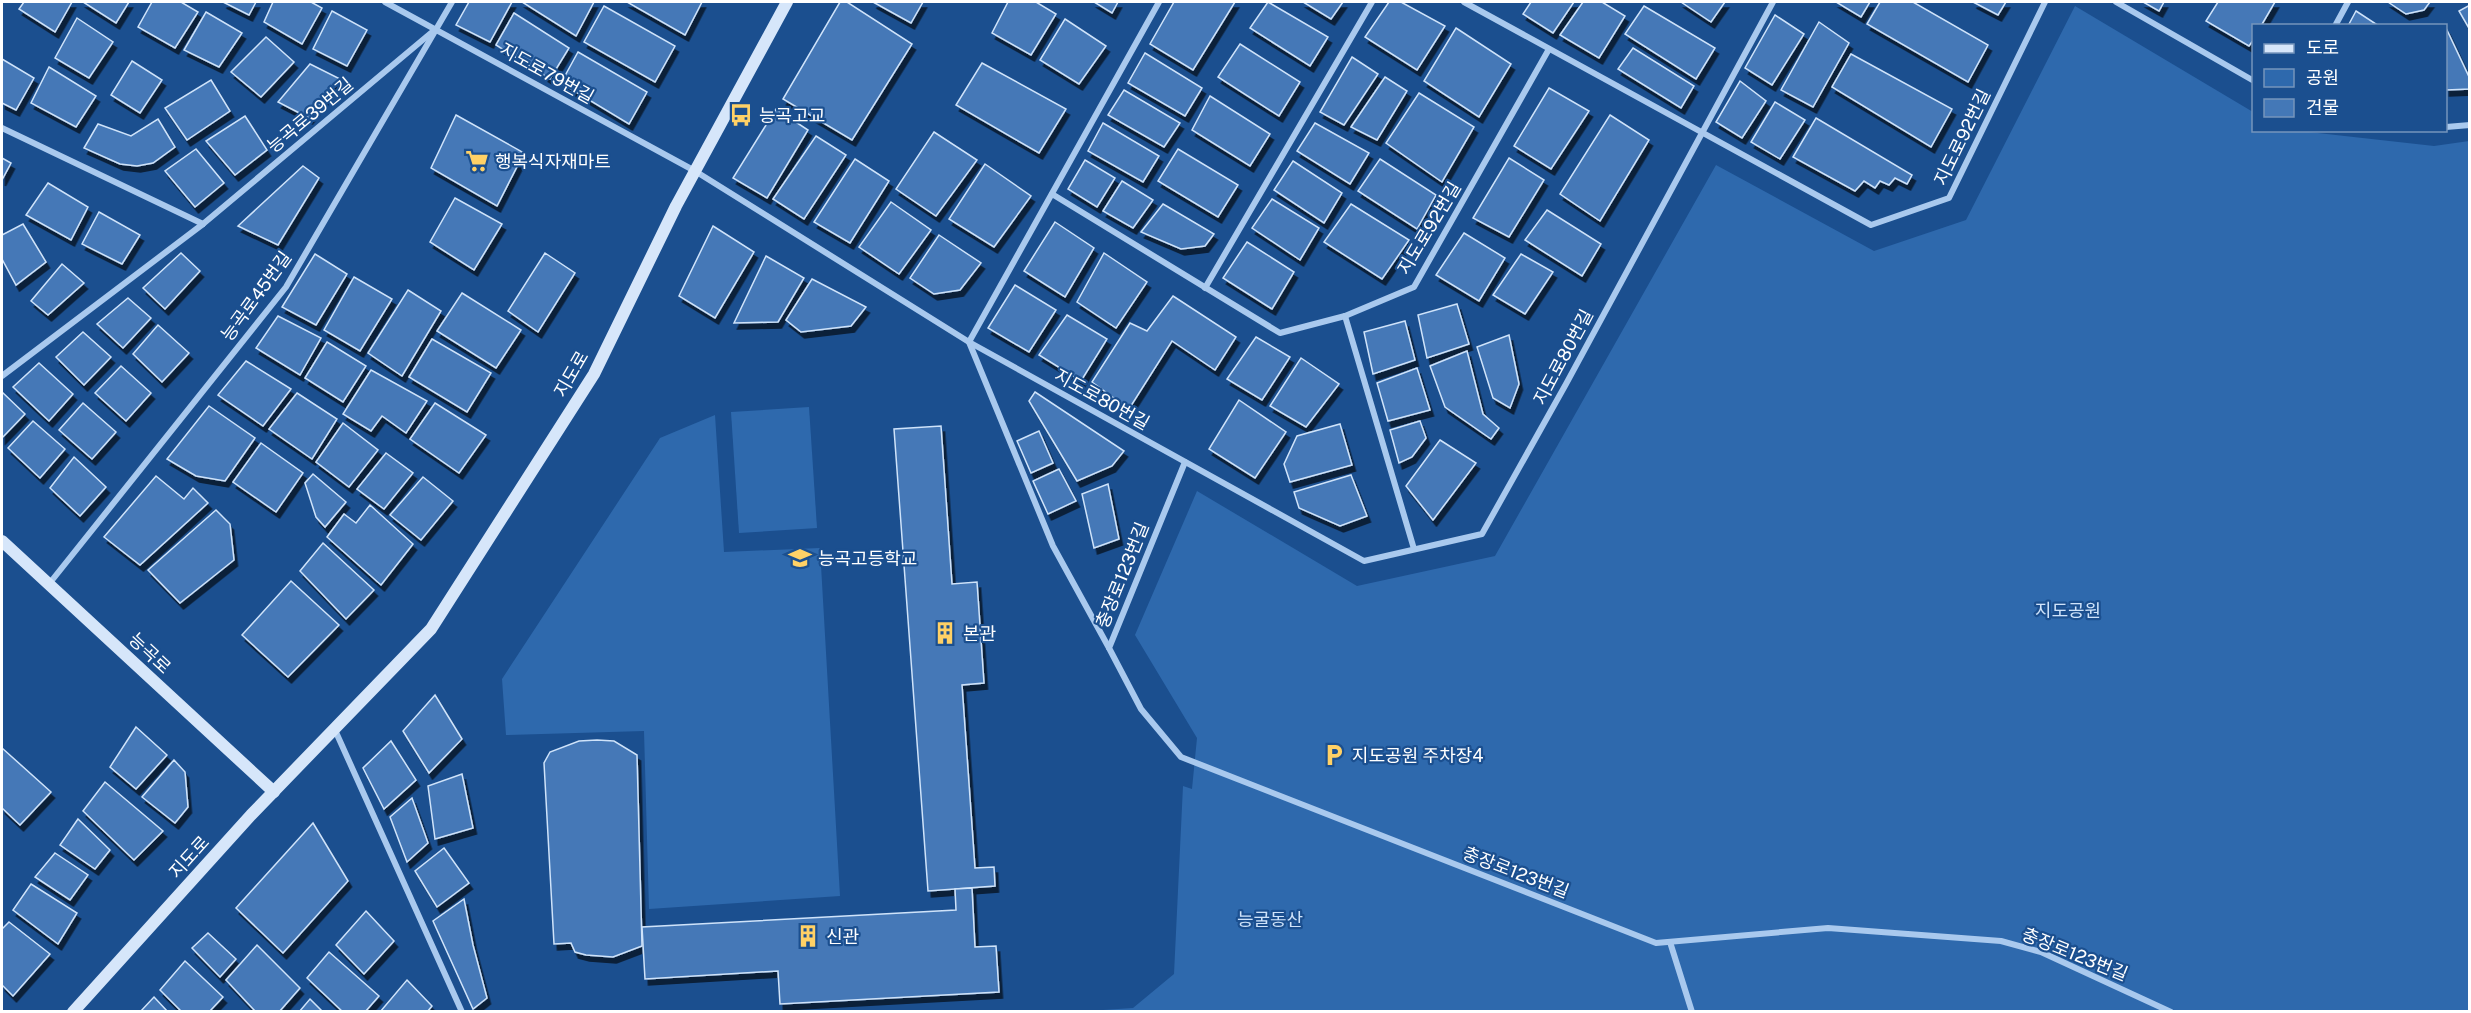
<svg xmlns="http://www.w3.org/2000/svg" width="2471" height="1013" font-family="'Public Sans','Noto Sans KR',sans-serif">
  <defs>
    <filter id="shadow"><feDropShadow dx="3.5" dy="6" stdDeviation="0" flood-color="#0009"/></filter>
  </defs>
  <rect width="100%" height="100%" fill="#1b4f8f"/>
  <g fill="#2e69ad">
    <path d="M2075 6 2253 112 2254 130 2300 131 2434 146 2469 141V1011L1073 1012 1133 1008 1174 974 1183 786 1192 789 1197 738 1135 635 1197 491 1357 586 1495 556 1716 165 1874 251 1966 220Z"/>
    <path d="M809 407 817 528 739 533 731 412Z"/>
    <path d="M715 415 724 552 820 548 840 896 649 909 644 731 506 735 502 679 660 438Z"/>
  </g>
  <g fill="#4478b7" stroke="#cfe3fa" stroke-width="1.5" filter="url(#shadow)">
    <path d="M24 2H72L55 32 19 9Z"/>
    <path d="M83 2H129L116 23Z"/>
    <path d="M152 2H181L198 12 175 48 138 27Z"/>
    <path d="M223 2H256L249 15Z"/>
    <path d="M273 2H311L322 8 302 44 264 22Z"/>
    <path d="M469 2H512L490 42 456 25Z"/>
    <path d="M522 2H594L576 36Z"/>
    <path d="M627 2H702L685 35Z"/>
    <path d="M840 2H847L912 44 852 140 783 99Z"/>
    <path d="M873 2H923L911 23Z"/>
    <path d="M1008 2H1036L1056 14 1031 55 992 33Z"/>
    <path d="M1094 2H1118L1112 13Z"/>
    <path d="M1174 2H1235L1193 70 1150 44Z"/>
    <path d="M1268 2 1328 37 1310 66 1250 28Z"/>
    <path d="M1303 2H1343L1331 19Z"/>
    <path d="M1389 2H1401L1445 26 1417 70 1365 37Z"/>
    <path d="M1531 2H1574L1553 33 1523 14Z"/>
    <path d="M1583 2H1602L1625 16 1599 58 1560 35Z"/>
    <path d="M1681 2H1725L1711 22Z"/>
    <path d="M1836 2H1870L1861 17Z"/>
    <path d="M1880 2H1913L1988 45 1968 82 1867 24Z"/>
    <path d="M1973 2H2006L1998 15Z"/>
    <path d="M2143 2H2164L2159 11Z"/>
    <path d="M2218 2H2275L2261 26H2254V39L2249 46 2206 21Z"/>
    <path d="M2388 2H2430L2424 10 2406 14Z"/>
    <path d="M2470 5V30L2459 11Z"/>
    <path d="M604 6 675 46 655 82 584 42Z"/>
    <path d="M1644 6 1715 48 1696 79 1625 34Z"/>
    <path d="M332 11 367 30 347 66 313 49Z"/>
    <path d="M2356 11 2379 26H2348Z"/>
    <path d="M206 12 242 33 219 67 184 50Z"/>
    <path d="M514 13 569 48 550 79 496 45Z"/>
    <path d="M1775 15 1804 34 1772 85 1745 68Z"/>
    <path d="M77 18 113 42 89 78 55 58Z"/>
    <path d="M1065 19 1106 46 1079 84 1040 60Z"/>
    <path d="M1819 22 1849 43 1813 107 1781 90Z"/>
    <path d="M1456 28 1511 64 1479 117 1424 81Z"/>
    <path d="M2446 28 2470 79V89L2446 90Z"/>
    <path d="M266 37 294 62 261 97 231 72Z"/>
    <path d="M1240 44 1300 82 1279 116 1218 77Z"/>
    <path d="M1633 48 1694 86 1681 108 1618 69Z"/>
    <path d="M578 52 647 92 629 124 561 83Z"/>
    <path d="M1145 53 1202 88 1185 116 1128 83Z"/>
    <path d="M1851 54 1952 109 1931 147 1832 87Z"/>
    <path d="M1352 57 1378 74 1344 125 1320 112Z"/>
    <path d="M2 59 34 78 16 110 2 103Z"/>
    <path d="M132 61 162 80 140 113 111 95Z"/>
    <path d="M982 63 1066 109 1039 153 956 105Z"/>
    <path d="M310 64 340 79 309 118 278 102Z"/>
    <path d="M49 67 96 96 76 127 31 103Z"/>
    <path d="M1385 77 1407 91 1377 140 1351 127Z"/>
    <path d="M211 80 230 111 187 140 165 108Z"/>
    <path d="M1740 81 1766 101 1742 138 1716 122Z"/>
    <path d="M1549 88 1589 111 1551 169 1514 146Z"/>
    <path d="M1124 90 1180 123 1164 147 1108 115Z"/>
    <path d="M1419 93 1474 127 1442 182 1386 143Z"/>
    <path d="M1210 96 1270 134 1250 166 1192 130Z"/>
    <path d="M1775 102 1805 120 1780 159 1751 142Z"/>
    <path d="M776 109 808 130 767 198 733 178Z"/>
    <path d="M456 115 524 153 497 206 431 168Z"/>
    <path d="M1610 115 1649 140 1600 221 1560 194Z"/>
    <path d="M245 116 267 150 235 175 206 141Z"/>
    <path d="M1816 118 1912 175 1907 184 1895 178 1889 185 1880 181 1875 188 1864 181 1855 191 1793 157Z"/>
    <path d="M158 119 175 147 153 163 137 166 120 164 84 148 98 124 131 136Z"/>
    <path d="M1103 123 1159 156 1143 182 1088 151Z"/>
    <path d="M1315 123 1369 153 1350 184 1297 151Z"/>
    <path d="M934 132 977 160 936 216 896 189Z"/>
    <path d="M816 136 846 155 804 219 773 199Z"/>
    <path d="M196 149 224 183 195 207 165 171Z"/>
    <path d="M1178 149 1238 185 1218 217 1158 181Z"/>
    <path d="M2 158 11 163 2 180Z"/>
    <path d="M1509 158 1544 180 1509 237 1473 218Z"/>
    <path d="M855 159 889 181 850 243 814 222Z"/>
    <path d="M1380 159 1436 195 1417 229 1358 191Z"/>
    <path d="M1085 160 1115 178 1097 207 1068 189Z"/>
    <path d="M1293 161 1342 193 1324 223 1274 190Z"/>
    <path d="M985 164 1031 196 994 247 949 219Z"/>
    <path d="M303 166 319 178 278 245 238 226Z"/>
    <path d="M1122 181 1153 200 1133 228 1103 211Z"/>
    <path d="M48 183 88 207 71 240 26 215Z"/>
    <path d="M455 198 502 224 474 270 430 242Z"/>
    <path d="M1272 199 1319 228 1300 260 1252 228Z"/>
    <path d="M891 202 931 230 899 274 859 247Z"/>
    <path d="M1163 204 1214 234 1205 246 1181 249 1141 232Z"/>
    <path d="M1351 204 1409 240 1382 279 1324 242Z"/>
    <path d="M1547 210 1601 244 1582 276 1525 240Z"/>
    <path d="M99 212 140 235 122 264 82 244Z"/>
    <path d="M1055 222 1094 248 1065 297 1024 271Z"/>
    <path d="M23 224 46 262 16 285 2 259V235Z"/>
    <path d="M713 226 754 252 715 318 679 296Z"/>
    <path d="M1464 233 1505 258 1479 301 1436 275Z"/>
    <path d="M939 235 981 263 960 290 934 294 910 278Z"/>
    <path d="M1247 242 1294 272 1272 309 1223 278Z"/>
    <path d="M181 253 200 271 165 309 143 288Z"/>
    <path d="M545 253 575 273 538 332 508 311Z"/>
    <path d="M1104 253 1147 282 1116 328 1077 302Z"/>
    <path d="M315 254 347 274 316 325 282 307Z"/>
    <path d="M1521 254 1553 272 1525 314 1493 295Z"/>
    <path d="M766 256 804 278 778 322 734 323Z"/>
    <path d="M62 264 84 283 48 315 31 301Z"/>
    <path d="M354 277 392 299 360 351 324 330Z"/>
    <path d="M812 279 866 307 851 326 801 332 786 320Z"/>
    <path d="M1015 285 1056 310 1029 352 988 328Z"/>
    <path d="M408 290 441 311 402 376 368 353Z"/>
    <path d="M462 293 521 330 496 368 437 331Z"/>
    <path d="M1173 296 1236 337 1215 370 1172 341 1129 409 1092 382 1130 323 1147 331Z"/>
    <path d="M128 298 151 318 123 348 97 324Z"/>
    <path d="M1457 304 1469 344 1427 358 1418 315Z"/>
    <path d="M1067 315 1107 339 1081 381 1039 355Z"/>
    <path d="M278 316 321 338 300 375 256 348Z"/>
    <path d="M1405 321 1415 360 1373 374 1364 332Z"/>
    <path d="M158 325 189 353 162 382 133 354Z"/>
    <path d="M83 332 111 357 84 385 56 357Z"/>
    <path d="M1509 335 1519 384 1510 408 1493 398 1477 347Z"/>
    <path d="M1256 337 1290 357 1262 400 1227 379Z"/>
    <path d="M432 339 491 373 467 412 409 377Z"/>
    <path d="M327 342 366 366 343 402 305 378Z"/>
    <path d="M1467 351 1483 414 1499 428 1491 439 1445 407 1430 366Z"/>
    <path d="M1301 358 1339 384 1306 427 1270 406Z"/>
    <path d="M246 361 291 389 263 426 218 395Z"/>
    <path d="M39 363 73 394 49 421 13 387Z"/>
    <path d="M121 366 151 393 126 421 95 393Z"/>
    <path d="M1417 368 1430 410 1388 421 1377 383Z"/>
    <path d="M371 370 427 401 406 433 382 416 371 431 343 414Z"/>
    <path d="M2 392 25 414 2 438Z"/>
    <path d="M1035 392 1124 451 1112 466 1077 481 1029 401Z"/>
    <path d="M297 393 337 419 312 459 269 429Z"/>
    <path d="M1239 400 1286 432 1255 478 1209 449Z"/>
    <path d="M83 403 116 432 92 459 59 430Z"/>
    <path d="M435 403 486 435 459 473 410 439Z"/>
    <path d="M209 406 255 438 225 481 196 476 167 459Z"/>
    <path d="M33 421 65 449 40 478 8 448Z"/>
    <path d="M1420 421 1426 438 1412 457 1399 463 1390 430Z"/>
    <path d="M343 423 378 450 349 487 316 462Z"/>
    <path d="M1340 424 1352 465 1290 482 1284 464 1297 436Z"/>
    <path d="M941 426 952 584 977 582 984 683 962 685 975 868 994 867 995 886 928 891 894 429Z"/>
    <path d="M1039 431 1053 463 1031 473 1017 441Z"/>
    <path d="M1440 440 1476 463 1433 520 1406 486Z"/>
    <path d="M261 443 303 473 276 512 233 482Z"/>
    <path d="M386 453 413 473 384 509 357 489Z"/>
    <path d="M74 457 106 487 80 516 50 488Z"/>
    <path d="M1059 469 1076 501 1048 514 1033 481Z"/>
    <path d="M313 474 346 502 325 527 316 517 305 483Z"/>
    <path d="M1351 475 1367 516 1340 526 1299 508 1294 492Z"/>
    <path d="M156 476 184 499 193 488 208 503 140 565 104 537Z"/>
    <path d="M423 477 453 501 421 540 390 515Z"/>
    <path d="M1108 484 1119 539 1094 548 1082 494Z"/>
    <path d="M370 505 413 544 381 585 327 537 344 514 356 523Z"/>
    <path d="M216 510 230 524 234 560 180 603 148 570Z"/>
    <path d="M323 543 374 590 346 619 300 571Z"/>
    <path d="M291 581 339 625 288 677 242 635Z"/>
    <path d="M435 695 462 739 429 773 403 731Z"/>
    <path d="M136 727 167 755 136 789 110 767Z"/>
    <path d="M597 740 614 741 637 755 642 946 613 957 586 955 575 952 571 943 554 944 544 763 550 752 579 741Z"/>
    <path d="M391 741 416 780 384 809 363 768Z"/>
    <path d="M2 748 51 792 20 825 2 808Z"/>
    <path d="M174 760 185 772 188 807 175 823 142 797Z"/>
    <path d="M462 774 473 828 435 839 428 786Z"/>
    <path d="M105 782 163 831 134 860 83 811Z"/>
    <path d="M412 798 428 843 407 862 390 817Z"/>
    <path d="M78 819 110 850 95 869 60 845Z"/>
    <path d="M313 823 348 881 283 953 236 908Z"/>
    <path d="M444 848 469 883 437 907 415 871Z"/>
    <path d="M55 853 88 875 70 900 35 877Z"/>
    <path d="M31 884 77 913 58 944 13 910Z"/>
    <path d="M972 888 975 947 996 946 999 992 780 1004 778 971 645 979 642 927 956 910 955 889Z"/>
    <path d="M464 899 473 945 487 998 473 1009 433 921Z"/>
    <path d="M366 911 394 941 364 974 336 945Z"/>
    <path d="M9 922 50 954 13 996 2 985V929Z"/>
    <path d="M208 933 236 959 220 977 192 948Z"/>
    <path d="M257 945 300 988 279 1012H256L226 980Z"/>
    <path d="M329 952 379 996 365 1012H343L307 978Z"/>
    <path d="M185 961 223 997 209 1012H182L160 990Z"/>
    <path d="M407 980 432 1006 427 1012H380Z"/>
    <path d="M154 997 168 1012H140Z"/>
    <path d="M310 999 323 1012H299Z"/>
  </g>
  <g fill="none" stroke-linecap="round" stroke-linejoin="round">
    <g stroke="#a9c9ee" stroke-width="6">
      <path d="M385 2 695 171 969 342 1364 561 1482 534 1566 384 1773 2"/>
      <path d="M1464 2 1871 225 1949 198 2045 2"/>
      <path d="M2116 2 2254 81"/>
      <path d="M2335 26 2348 2"/>
      <path d="M2446 127 2470 125"/>
      <path d="M2 128 203 224"/>
      <path d="M1052 194 1280 333 1345 316 1414 287 1549 49"/>
      <path d="M1205 288 1372 2"/>
      <path d="M1345 316 1414 549"/>
      <path d="M2 376 203 224 431 33"/>
      <path d="M1185 462 1109 648 1141 709 1181 757 1656 943 1828 928 2001 941 2041 952 2171 1012"/>
      <path d="M49 584 286 287 452 2"/>
      <path d="M1109 648 1053 546 969 342 1159 2"/>
      <path d="M335 730 462 1012"/>
      <path d="M1670 942 1692 1012"/>
    </g>
    <g stroke="#d6e6fa" stroke-width="12">
      <path d="M2 541 274 792"/>
      <path d="M73 1012 251 815 431 629 594 374 676 206 787 2"/>
    </g>
  </g>
  <defs>
    <g id="bus-bare" transform="scale(1.8)"><path d="M-5-6H5V4H4V6H2V4H-2V6H-4V4H-5ZM-3.5-4V0h7V-4ZM-3.5 1.2v1.5H-2V1.2ZM2 1.2v1.5H3.5V1.2Z" fill="#ffd166" stroke="#1b4f8f" stroke-width="2.5" paint-order="stroke"/></g>
    <g id="supermarket-bare" transform="scale(1.8)"><path d="M-6-5.5h2.5l.6 2H6L4.5 2H-2.5L-4.4-4H-6ZM-1.5 3.2a1.3 1.3 0 1 0 .1 0ZM3 3.2a1.3 1.3 0 1 0 .1 0Z" fill="#ffd166" stroke="#1b4f8f" stroke-width="2.5" paint-order="stroke"/></g>
    <g id="school-bare" transform="scale(1.8)"><path d="M0-5L7-2L0 1L-7-2ZM-4 1L0 2.5L4 1V4Q0 6-4 4Z" fill="#ffd166" stroke="#1b4f8f" stroke-width="2.5" paint-order="stroke"/></g>
    <g id="building-bare" transform="scale(1.8)"><path d="M-4-6H4V6H1V3H-1V6H-4ZM-2.5-4.3h1.7v1.8h-1.7ZM.8-4.3h1.7v1.8H.8ZM-2.5-1h1.7V.8h-1.7ZM.8-1h1.7V.8H.8Z" fill="#ffd166" stroke="#1b4f8f" stroke-width="2.5" paint-order="stroke"/></g>
    <g id="parking-bare" transform="scale(1.8)"><path d="M-3.5-5.5H1a3.5 3.5 0 0 1 0 7H-1V5.5H-3.5ZM-1-3.4V-.6H.8a1.4 1.4 0 0 0 0-2.8Z" fill="#ffd166" stroke="#1b4f8f" stroke-width="2.5" paint-order="stroke"/></g>
  </defs>
  <g fill-rule="evenodd">
    <use href="#bus-bare" x="741" y="115"/>
    <use href="#supermarket-bare" x="477" y="161"/>
    <use href="#school-bare" x="800" y="558"/>
    <use href="#building-bare" x="945" y="633"/>
    <use href="#parking-bare" x="1334" y="755"/>
    <use href="#building-bare" x="808" y="936"/>
  </g>
  <g text-anchor="middle" dominant-baseline="central" stroke-width="4.5" stroke-linejoin="round" paint-order="stroke">
    <g font-size="18" fill="#fff" stroke="#1b4f8f">
      <text transform="translate(547 73) rotate(29)">지도로79번길</text>
      <text transform="translate(310 115) rotate(-40)">능곡로39번길</text>
      <text transform="translate(1962 137) rotate(-64)">지도로92번길</text>
      <text transform="translate(1429 228) rotate(-59)">지도로92번길</text>
      <text transform="translate(256 296) rotate(-54)">능곡로45번길</text>
      <text transform="translate(1563 357) rotate(-62)">지도로80번길</text>
      <text transform="translate(571 374) rotate(-60)">지도로</text>
      <text transform="translate(1102 399) rotate(29)">지도로80번길</text>
      <text transform="translate(1122 575) rotate(-68)">충장로123번길</text>
      <text transform="translate(150 653) rotate(43)">능곡로</text>
      <text transform="translate(189 857) rotate(-48)">지도로</text>
      <text transform="translate(1516 872) rotate(21)">충장로123번길</text>
      <text transform="translate(2075 954) rotate(22)">충장로123번길</text>
    </g>
    <g font-size="18" fill="#fff" stroke="#1b4f8f" text-anchor="start">
      <text x="759" y="115">능곡고교</text>
      <text x="495" y="161">행복식자재마트</text>
      <text x="818" y="558">능곡고등학교</text>
      <text x="963" y="633">본관</text>
      <text x="1352" y="755">지도공원 주차장4</text>
      <text x="826" y="936">신관</text>
    </g>
    <g font-size="18" fill="#cfe3fa" stroke="#1b4f8f">
      <text x="2068" y="610">지도공원</text>
      <text x="1270" y="919">능굴동산</text>
    </g>
  </g>
  <rect width="2471" height="1013" fill="none" stroke="#ffffff" stroke-width="6"/>
  <rect x="2252" y="24" width="195" height="108" fill="#1b4f8f" stroke="#7695bc" stroke-width="1.5"/>
  <rect x="2264" y="44" width="30" height="9" fill="#d6e6fa" stroke="#7695bc" stroke-width="1.5"/>
  <text x="2306" y="54" font-size="18" fill="#ffffff">도로</text>
  <rect x="2264" y="69" width="30" height="18" fill="#2e69ad" stroke="#7695bc" stroke-width="1.5"/>
  <text x="2306" y="84" font-size="18" fill="#ffffff">공원</text>
  <rect x="2264" y="99" width="30" height="18" fill="#4478b7" stroke="#7695bc" stroke-width="1.5"/>
  <text x="2306" y="114" font-size="18" fill="#ffffff">건물</text>
</svg>
